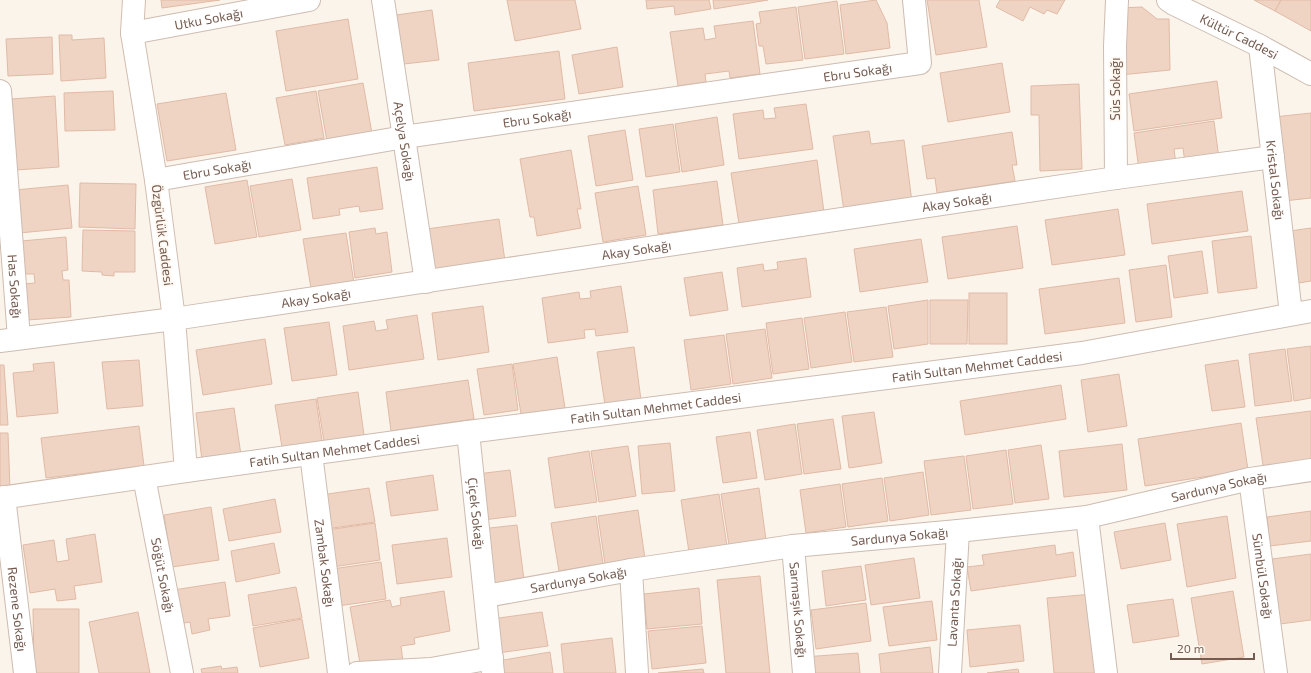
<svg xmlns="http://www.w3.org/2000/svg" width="1311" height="673" font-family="'Exo 2',sans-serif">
  <rect width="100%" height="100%" fill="#fbf4eb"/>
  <g fill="#efd4c4" stroke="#e1baa5">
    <path d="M161 0H220L162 8Z"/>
    <path d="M507 0H575L581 29 515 41Z"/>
    <path d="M646 0H709L711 9 675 15 674 6 647 9Z"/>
    <path d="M713 0H768L714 9Z"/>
    <path d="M876 0 887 23 890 48 846 54 840 5Z"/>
    <path d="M927 0H979L987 47 936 55Z"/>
    <path d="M1000 0H1065L1057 14 1047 10 1044 14 1030 7 1023 21 996 7Z"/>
    <path d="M1254 0H1281L1275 11Z"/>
    <path d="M1281 0H1311V31L1275 11Z"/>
    <path d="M837 1 844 54 805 59 798 7Z"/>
    <path d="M796 7 803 60 766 64 763 46H759L756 24 761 23 759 12Z"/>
    <path d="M1142 7 1157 19H1169L1170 70 1120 75 1119 8Z"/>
    <path d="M432 10 439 60 395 65 389 16Z"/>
    <path d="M348 19 358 79 286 91 276 31Z"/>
    <path d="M753 21 760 74 730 78 729 71 705 74 706 82 678 86 670 32 703 28 705 40 716 38 714 26Z"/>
    <path d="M59 35H72V40L104 38 106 78 61 81Z"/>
    <path d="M52 37 53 74 8 76 6 39Z"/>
    <path d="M617 47 623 87 579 94 572 55Z"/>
    <path d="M559 51 565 99 474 111 468 63Z"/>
    <path d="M1002 63 1010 112 948 122 940 73Z"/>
    <path d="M1217 81 1222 118 1134 131 1129 94Z"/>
    <path d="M363 83 373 139 328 147 318 91Z"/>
    <path d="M1079 84 1082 169 1040 171 1039 115H1031V86Z"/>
    <path d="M113 91 115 130 65 131 64 93Z"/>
    <path d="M316 91 324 138 285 145 276 98Z"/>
    <path d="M226 93 236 150 167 161 157 104Z"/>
    <path d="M55 96 59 167 16 170 11 99Z"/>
    <path d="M806 104 813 149 739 159 733 114 763 110 764 119 776 118 774 108Z"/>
    <path d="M1311 113V198L1284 201 1274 117Z"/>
    <path d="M717 117 724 165 682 172 675 124Z"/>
    <path d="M1214 121 1219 159 1185 163 1183 148 1174 149 1176 165 1139 170 1134 133Z"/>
    <path d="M673 124 680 172 646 177 639 129Z"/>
    <path d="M625 130 633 180 596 186 588 136Z"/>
    <path d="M869 131 871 144 904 140 912 202 844 211 833 136Z"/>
    <path d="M1012 132 1017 165H1012L1015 181 937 193 935 178 927 179 922 146Z"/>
    <path d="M571 150 581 209H577L581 228 537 236 534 217H530L520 159Z"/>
    <path d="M817 160 824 212 739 224 731 173Z"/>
    <path d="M377 167 383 209 360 212 359 206 339 209 340 215 313 219 307 178Z"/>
    <path d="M292 179 301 230 259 237 250 186Z"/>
    <path d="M247 180 257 237 215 244 205 187Z"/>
    <path d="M717 181 723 225 658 234 653 190Z"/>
    <path d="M80 183 136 184 135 229 79 227Z"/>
    <path d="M68 185 72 228 19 233 15 190Z"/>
    <path d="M638 186 646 235 603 242 595 193Z"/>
    <path d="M1242 191 1248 231 1152 244 1147 204Z"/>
    <path d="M1118 209 1125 255 1052 265 1045 220Z"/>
    <path d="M499 219 505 261 433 271 427 229Z"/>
    <path d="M1017 226 1023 268 948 279 942 237Z"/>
    <path d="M375 228 376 234 387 232 392 272 355 278 349 232Z"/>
    <path d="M1311 228V281L1299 283 1290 231Z"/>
    <path d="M83 230 135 231V272H114V276L102 275V272L82 271Z"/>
    <path d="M346 233 355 289 312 295 303 239Z"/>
    <path d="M1251 236 1257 288 1218 293 1212 241Z"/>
    <path d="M66 237 68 270 62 271 63 280H69L71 317 27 320 24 284 35 283 34 274H24L21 241Z"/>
    <path d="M921 239 928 282 860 292 854 249Z"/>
    <path d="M1202 251 1208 293 1174 298 1168 256Z"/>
    <path d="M806 258 811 297 742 307 737 268 763 264 764 271 778 269 777 262Z"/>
    <path d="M1166 265 1172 317 1136 322 1129 270Z"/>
    <path d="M722 272 728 310 690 316 684 278Z"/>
    <path d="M1119 278 1125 323 1045 334 1039 289Z"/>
    <path d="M621 286 628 332 596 336 595 329 584 330 585 338 548 343 542 298 579 292 580 299 591 298 590 291Z"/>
    <rect x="969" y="293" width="38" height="51"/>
    <path d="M928 300V344L894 349 888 306Z"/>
    <path d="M930 300H968L967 344H930Z"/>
    <path d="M483 306 489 352 438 360 432 313Z"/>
    <path d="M886 307 893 357 854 362 847 312Z"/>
    <path d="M845 312 852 362 811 368 804 318Z"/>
    <path d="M417 315 424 359 349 370 343 326 374 321 376 331 388 329 386 320Z"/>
    <path d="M802 318 809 369 773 374 766 323Z"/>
    <path d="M329 322 337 375 292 381 284 328Z"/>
    <path d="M765 329 772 378 733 384 726 334Z"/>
    <path d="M724 335 731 384 691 390 684 340Z"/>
    <path d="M265 339 272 384 203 395 196 350Z"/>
    <path d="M1311 346V398L1294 401 1287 349Z"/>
    <path d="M634 347 641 400 605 405 597 352Z"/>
    <path d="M1285 349 1292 401 1255 406 1249 354Z"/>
    <path d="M557 357 565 408 521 414 513 364Z"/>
    <path d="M139 360 143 406 107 409 102 362Z"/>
    <path d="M1238 360 1245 407 1212 411 1205 365Z"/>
    <path d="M54 362 58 413 17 417 13 373 34 371 33 364Z"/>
    <path d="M512 364 518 410 484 415 477 369Z"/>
    <path d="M0 365H4L8 425H0Z"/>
    <path d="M1119 374 1127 426 1088 432 1081 380Z"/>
    <path d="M468 380 474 419 391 431 386 392Z"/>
    <path d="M1061 385 1066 419 965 435 960 401Z"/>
    <path d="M358 392 365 442 325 448 317 398Z"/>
    <path d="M316 399 322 441 282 447 275 405Z"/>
    <path d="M234 408 241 455 202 460 196 413Z"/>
    <path d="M1311 411V465L1264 472 1256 418Z"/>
    <path d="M874 412 882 463 849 468 842 416Z"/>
    <path d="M833 419 841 469 804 474 797 424Z"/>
    <path d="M1241 423 1248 470 1145 486 1138 439Z"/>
    <path d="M795 424 802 474 765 480 757 430Z"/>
    <path d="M139 426 144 466 46 478 41 438Z"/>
    <path d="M750 432 757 478 723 483 716 437Z"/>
    <path d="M0 433H8L10 489H0Z"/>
    <path d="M670 443 675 491 642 494 638 446Z"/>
    <path d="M1122 444 1127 490 1064 497 1059 451Z"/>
    <path d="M1041 445 1049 499 1015 503 1008 450Z"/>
    <path d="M628 446 636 496 599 502 591 451Z"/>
    <path d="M1006 450 1013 504 973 509 966 456Z"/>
    <path d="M589 451 597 502 555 508 548 458Z"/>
    <path d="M964 456 971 510 931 515 924 461Z"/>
    <path d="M510 470 516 516 483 520 477 474Z"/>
    <path d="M923 472 929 515 890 521 884 478Z"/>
    <path d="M433 475 438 510 391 516 386 482Z"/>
    <path d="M882 478 888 521 848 527 842 484Z"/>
    <path d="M840 484 846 527 806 533 800 490Z"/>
    <path d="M369 488 375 522 326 529 321 495Z"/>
    <path d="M759 488 766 540 729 545 721 494Z"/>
    <path d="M719 494 727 546 689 552 681 500Z"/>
    <path d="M275 499 281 532 229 541 223 509Z"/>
    <path d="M211 507 219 560 172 567 164 515Z"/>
    <path d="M638 510 646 566 606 571 598 516Z"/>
    <path d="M1311 511V541L1270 546 1267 517Z"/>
    <path d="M596 516 603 564 559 571 551 523Z"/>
    <path d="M1227 516 1236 578 1187 587 1177 524Z"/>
    <path d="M375 523 380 560 332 567 327 530Z"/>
    <path d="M1165 523 1171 560 1121 569 1114 532Z"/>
    <path d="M517 525 524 580 488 585 481 529Z"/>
    <path d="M95 534 102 582 74 586 76 599 57 601 55 589 30 593 23 545 54 540 57 562 69 560 66 539Z"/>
    <path d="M447 538 452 577 397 584 392 545Z"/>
    <path d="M274 543 280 573 236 582 231 551Z"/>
    <path d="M1055 545 1056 555 1073 552 1076 576 971 591 967 567 984 565 982 555Z"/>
    <path d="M1311 554V620L1280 624 1272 559Z"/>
    <path d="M914 558 920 598 871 605 865 565Z"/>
    <path d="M381 562 386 599 338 606 332 569Z"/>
    <path d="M861 566 866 600 826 606 822 571Z"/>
    <path d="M760 576 770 673H726L717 580Z"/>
    <path d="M225 582 230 616 208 619 210 630 192 634 190 622 173 625 167 591Z"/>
    <path d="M296 587 302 618 253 626 248 595Z"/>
    <path d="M699 588 702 624 647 629 644 594Z"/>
    <path d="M444 591 450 631 414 638 415 644 401 646 403 662 361 669 350 607 390 600 392 607 401 605 400 598Z"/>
    <path d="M1233 591 1244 657 1202 664 1191 598Z"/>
    <path d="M1093 594 1100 673H1054L1047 598Z"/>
    <path d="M1173 599 1179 636 1133 643 1127 605Z"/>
    <path d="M932 601 937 640 889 646 883 607Z"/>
    <path d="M866 603 871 641 816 649 811 610Z"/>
    <path d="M33 609H79V673H34Z"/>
    <path d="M138 612 150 673H99L89 622Z"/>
    <path d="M542 612 548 646 498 653 492 619Z"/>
    <path d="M302 619 309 658 260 667 253 628Z"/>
    <path d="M1020 625 1024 661 970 667 967 630Z"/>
    <path d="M702 626 706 663 652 669 648 631Z"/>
    <path d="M612 638 616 673H564L561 644Z"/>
    <path d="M930 647 933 673H881L879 654Z"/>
    <path d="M550 652 553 673H500L498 661Z"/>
    <path d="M858 653 860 673H805L804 657Z"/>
    <path d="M221 666 222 669 237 667 238 673H202L201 669Z"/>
    <path d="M703 669 704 673H658Z"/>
    <path d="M1018 669 1019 673H987Z"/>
  </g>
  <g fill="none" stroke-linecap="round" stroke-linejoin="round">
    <g stroke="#cdbcb1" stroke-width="24">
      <g id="street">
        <path id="s1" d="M383 0 426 282"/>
        <path id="s2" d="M1168 0 1174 4 1260 46 1311 74"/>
        <path id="s3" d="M132 33 309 0"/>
        <path id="s4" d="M1260 46 1291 314"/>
        <path id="s5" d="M0 91 19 338"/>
        <path d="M1116 178 1115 46 1117 0"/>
        <path id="s6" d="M156 180 404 137 920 63 914 0"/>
        <path id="s7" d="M0 341 174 319 1116 178 1273 157"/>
        <path id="s8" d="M468 432 493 673"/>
        <path id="s9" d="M311 454 339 673"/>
        <path id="s10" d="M186 471 468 432 1082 353 1311 311"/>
        <path id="s11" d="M144 477 182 673"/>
        <path id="s12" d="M1250 479 1276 673"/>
        <path id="s13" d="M4 497 25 673"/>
        <path d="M1087 517 1106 673"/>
        <path id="s14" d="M793 546 804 673"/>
        <path d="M631 570 637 673"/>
        <path id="s15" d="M486 596 631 570 793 546 958 531 1087 517 1250 479 1311 470"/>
        <path d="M357 673 431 669 492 658"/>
        <path id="s16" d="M950 673 958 531"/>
      </g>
    </g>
    <g stroke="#d2beb1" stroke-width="24">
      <path id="secondary" d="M0 498 186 471 174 319 156 180 132 33 134 0"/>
    </g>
    <use href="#street" stroke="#fff" stroke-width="22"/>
    <use href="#secondary" stroke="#fff" stroke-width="22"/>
  </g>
  <g text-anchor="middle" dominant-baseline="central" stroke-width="3.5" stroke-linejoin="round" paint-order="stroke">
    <g font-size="13" fill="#755b4f" stroke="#fef8f1">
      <text stroke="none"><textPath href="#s3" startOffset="78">Utku Sokağı</textPath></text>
      <text stroke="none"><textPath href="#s2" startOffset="80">Kültür Caddesi</textPath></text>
      <text stroke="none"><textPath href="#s6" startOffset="710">Ebru Sokağı</textPath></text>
      <text transform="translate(1115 89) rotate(-90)">Süs Sokağı</text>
      <text stroke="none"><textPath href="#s6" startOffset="386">Ebru Sokağı</textPath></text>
      <text stroke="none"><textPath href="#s1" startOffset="143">Açelya Sokağı</textPath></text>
      <text stroke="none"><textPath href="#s6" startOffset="62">Ebru Sokağı</textPath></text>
      <text stroke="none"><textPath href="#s4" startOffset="135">Kristal Sokağı</textPath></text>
      <text stroke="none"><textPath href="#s7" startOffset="967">Akay Sokağı</textPath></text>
      <text transform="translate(163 235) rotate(83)">Özgürlük Caddesi</text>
      <text stroke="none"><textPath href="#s7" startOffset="643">Akay Sokağı</textPath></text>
      <text stroke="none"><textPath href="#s5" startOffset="196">Has Sokağı</textPath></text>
      <text stroke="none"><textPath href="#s7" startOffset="319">Akay Sokağı</textPath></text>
      <text stroke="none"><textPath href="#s10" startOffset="798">Fatih Sultan Mehmet Caddesi</textPath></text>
      <text stroke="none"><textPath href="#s10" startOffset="474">Fatih Sultan Mehmet Caddesi</textPath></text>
      <text stroke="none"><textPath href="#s10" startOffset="150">Fatih Sultan Mehmet Caddesi</textPath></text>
      <text stroke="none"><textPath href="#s15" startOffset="742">Sardunya Sokağı</textPath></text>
      <text stroke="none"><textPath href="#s8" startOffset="82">Çiçek Sokağı</textPath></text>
      <text stroke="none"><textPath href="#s15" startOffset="418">Sardunya Sokağı</textPath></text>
      <text stroke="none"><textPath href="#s9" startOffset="110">Zambak Sokağı</textPath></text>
      <text stroke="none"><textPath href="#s11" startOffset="100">Söğüt Sokağı</textPath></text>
      <text stroke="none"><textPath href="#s12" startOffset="98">Sümbül Sokağı</textPath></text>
      <text stroke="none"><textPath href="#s15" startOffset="94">Sardunya Sokağı</textPath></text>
      <text stroke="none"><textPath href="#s16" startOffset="71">Lavanta Sokağı</textPath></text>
      <text stroke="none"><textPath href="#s13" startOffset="113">Rezene Sokağı</textPath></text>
      <text stroke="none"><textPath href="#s14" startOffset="64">Sarmaşık Sokağı</textPath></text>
    </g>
  </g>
  <path d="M1171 653v6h83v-6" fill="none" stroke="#755b4f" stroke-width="2"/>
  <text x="1177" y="653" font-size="12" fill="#755b4f" stroke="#fef8f1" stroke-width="3" paint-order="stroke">20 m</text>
</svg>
